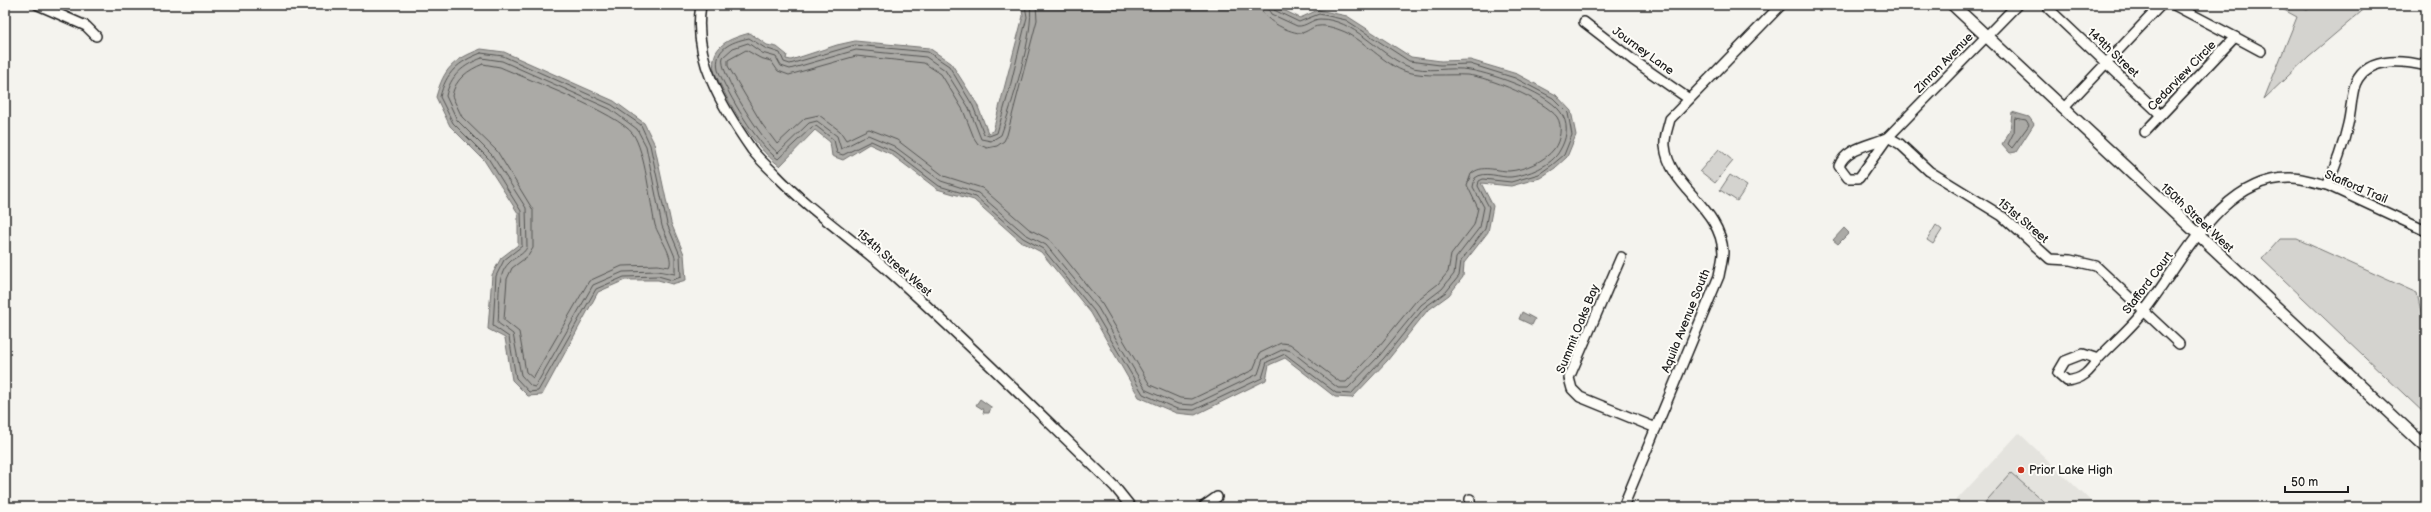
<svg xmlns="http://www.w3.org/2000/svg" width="2431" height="512" font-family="'Balsamiq Sans',sans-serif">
  <rect width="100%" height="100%" fill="#f4f3ee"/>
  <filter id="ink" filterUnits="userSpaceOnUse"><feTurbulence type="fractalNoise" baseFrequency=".025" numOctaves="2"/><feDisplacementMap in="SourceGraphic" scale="8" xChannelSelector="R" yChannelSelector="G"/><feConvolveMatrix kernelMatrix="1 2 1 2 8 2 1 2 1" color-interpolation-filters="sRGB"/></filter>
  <g filter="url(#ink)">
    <path fill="#e4e3de" d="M2019 433 2097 507H1950Z"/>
    <g fill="#d4d3cf" stroke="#787876">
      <path d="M2275 5H2292L2307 10 2316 5H2374L2368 6 2309 56 2264 99 2297 17Z"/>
      <path d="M1719 149 1733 161 1715 183 1700 171Z"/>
      <path d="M1730 175 1747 186 1737 201 1720 190Z"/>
      <path d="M1936 225 1942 230 1933 244 1927 240Z"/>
      <path d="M2280 239H2297L2417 293 2426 335V415L2262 259Z"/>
      <path d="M2011 473 2050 507H1981Z"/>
    </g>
    <g fill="#abaaa6" stroke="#72716f">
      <path d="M1021 5H1273L1300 18 1318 10 1347 16 1411 57 1441 61 1470 60 1517 74 1556 95 1571 111 1576 135 1567 157 1555 168 1540 178 1511 186 1481 183 1493 206 1488 232 1464 263 1463 277 1449 295 1427 311 1387 361 1352 398 1335 397 1285 358 1269 365 1266 380 1195 415 1176 413 1139 397 1091 313 1041 252 1020 241 974 200 937 189 891 154 869 144 843 160 832 156 830 142 815 130 780 166C752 146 728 102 714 71 710 46 728 39 750 33L767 45 777 47 787 55 786 59 791 60 837 45 855 41 929 48 951 63 977 104 988 133 993 131 1023 16Z"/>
      <path d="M481 49 504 52 614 101 644 123 654 143 671 223 684 254 686 280 672 284 658 280H625L598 292 542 395 528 396 512 380 505 338 488 329 492 275 501 258 518 245V213L484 160 450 126 436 97C444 68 453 60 481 49Z"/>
      <path d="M2012 112 2029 117 2034 124 2016 152 2010 153 2002 144 2010 131Z"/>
      <path d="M1844 228 1849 233 1838 244 1833 240Z"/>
      <path d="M1522 312 1535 319 1532 325 1519 319Z"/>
      <path d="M980 399 991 407 989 413H983L984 410 976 405Z"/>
    </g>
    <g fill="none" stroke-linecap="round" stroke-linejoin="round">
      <g stroke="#555553" stroke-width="1">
        <path d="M1025 5 1027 17 1009 91 997 133 989 136 984 134 973 106 949 66 928 52 855 45 790 64 784 62 780 53 765 48 749 38C730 42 714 49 718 70 728 94 757 145 778 159L812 127 816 126 834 140 837 153 843 155 871 141 893 151 939 186 976 197 1023 238 1043 249 1094 311 1143 394 1177 409 1194 410 1262 378 1267 362 1285 354 1336 393 1351 394 1384 358 1424 308 1446 292 1459 276 1461 261 1485 229 1489 207 1478 186 1479 181 1483 179 1511 182 1539 174 1552 165 1564 155 1572 135 1568 113 1553 98 1515 78 1470 64 1440 65 1409 61 1346 20 1319 14 1299 22 1274 10 1272 5"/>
        <path d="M1030 5C1035 31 1011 107 1001 135L991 141 981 139 969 108 945 70 926 57 856 50 790 69 781 66 776 57 762 53 748 43 733 48 723 57C717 71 764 143 778 153L809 123 817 121 837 136 841 149 868 135 894 146 941 181 978 193 1025 234 1046 245 1098 308 1146 390 1178 404 1193 405 1258 374 1263 359 1284 349 1291 351 1338 388H1348L1380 355 1421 305 1442 289 1454 274 1456 258 1480 227 1484 207 1473 187 1475 178C1485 170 1500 178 1511 177 1527 175 1552 166 1560 150 1566 140 1569 127 1563 116 1553 94 1493 74 1470 70 1450 66 1427 74 1407 66 1377 53 1354 19 1320 19 1312 19 1306 27 1297 26L1271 14 1266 5"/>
        <path d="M1036 5 1037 20 1007 135 1004 141 997 146 987 148 978 144 974 138 963 110 941 74 924 63 856 56 789 75 778 71 771 61 760 58 746 50 728 60V66L762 124 777 144 805 118 819 115 840 131 846 140 869 129 897 140 944 176 982 188 1029 229 1050 240 1102 304 1150 385 1180 398 1192 399 1253 370 1260 353 1281 343 1290 344 1340 382H1346L1375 351 1416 301 1438 284 1448 272 1451 255 1474 225 1478 208 1467 185 1471 174C1482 164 1496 171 1509 171 1524 170 1545 161 1554 149 1560 141 1563 126 1557 117 1544 100 1489 77 1467 75 1447 74 1427 77 1407 72 1385 66 1362 37 1340 30 1335 28 1325 25 1319 26 1312 26 1307 33 1300 33 1287 32 1261 19 1260 5"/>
        <path d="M481 53 503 56 612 105 641 125 650 145 667 224 680 255 681 277 672 280 658 276 624 277 596 289 538 391 529 392 516 378 509 337 493 326 496 276 504 260 522 246 521 211 488 158 453 123 440 97C446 72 458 62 481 53Z"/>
        <path d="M482 58 502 61 610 109 637 129 646 146 662 226 675 257V274L658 271 623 272 593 285 535 387 531 386 521 375 513 334 498 323C500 306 495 276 509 263 514 257 524 255 527 247L526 208 492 155 457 120 446 96C450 76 463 65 482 58Z"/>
        <path d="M483 64 500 67C527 79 618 113 633 134 645 151 650 202 655 225 658 236 675 257 669 267L658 265 622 266 589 281 533 378 526 372 519 332 504 320 507 279 512 268 528 256 533 248V210L497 151 462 117 452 96C455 79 468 70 483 64Z"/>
        <path d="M2015 118 2026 120 2029 125 2012 148 2008 144 2014 132Z"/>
      </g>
      <g stroke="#1c1c1c" stroke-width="12">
        <g id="minor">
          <path d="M38 5 86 26 96 36"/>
          <path d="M701 5C692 58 722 107 752 150 758 158 767 166 774 173 810 211 853 239 892 274 968 342 1041 415 1115 487L1131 507"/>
          <path d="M2049 9 2161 115"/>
          <path d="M1584 22 1633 60 1689 99"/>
          <path d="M2235 37 2261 51"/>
          <path d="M2063 109 2161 5"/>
          <path d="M2145 132 2235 37 2174 5"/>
          <path d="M1888 137 1900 144 1929 171 2002 216 2050 259 2070 260 2096 266 2179 344"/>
          <path d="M1888 137C1872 145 1846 147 1839 166L1848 178H1859L1888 137 2017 5"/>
          <path d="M2327 185C2336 166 2343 146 2348 124 2351 112 2351 100 2354 88 2363 56 2402 60 2426 66"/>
          <path d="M1621 257 1569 378 1572 389 1580 397 1656 428"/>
          <path d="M2098 359C2089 372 2083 379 2067 381L2058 373 2065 361 2083 354 2098 359C2113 343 2131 328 2144 311 2181 265 2221 175 2292 178 2303 178 2316 183 2327 185L2426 231"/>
          <path d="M1203 507 1217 497"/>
          <path d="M1470 507V499"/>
          <path d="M1623 507 1719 276C1720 269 1723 260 1723 252 1721 207 1669 188 1665 146 1664 137 1668 128 1670 119L1781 5"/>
        </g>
      </g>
      <g stroke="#1c1c1c" stroke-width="14">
        <path id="tertiary" d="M1953 5 2426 447"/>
      </g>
      <use href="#minor" stroke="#fdfcf7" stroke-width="9"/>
      <use href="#tertiary" stroke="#fdfcf7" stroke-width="11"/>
    </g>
  </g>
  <circle fill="#c8321e" stroke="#fdfcf7" stroke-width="1.5" cx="2021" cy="470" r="4"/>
  <g text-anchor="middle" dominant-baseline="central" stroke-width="4" stroke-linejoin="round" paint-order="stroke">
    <g font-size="12" fill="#1c1c1c" stroke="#fdfcf7">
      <text transform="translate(1643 51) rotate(36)">Journey Lane</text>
      <text transform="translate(2113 53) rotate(43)">149th Street</text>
      <text transform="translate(1944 63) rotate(-46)">Zinran Avenue</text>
      <text transform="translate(2182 76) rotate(-46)">Cedarview Circle</text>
      <text transform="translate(2356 187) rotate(23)">Stafford Trail</text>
      <text transform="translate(2197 218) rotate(43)">150th Street West</text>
      <text transform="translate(2023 221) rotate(40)">151st Street</text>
      <text transform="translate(894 263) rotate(41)">154th Street West</text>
      <text transform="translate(2148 283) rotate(-53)">Stafford Court</text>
      <text transform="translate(1686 321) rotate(-68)">Aquila Avenue South</text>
      <text transform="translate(1578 329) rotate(-68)">Summit Oaks Bay</text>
    </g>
    <g font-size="12" fill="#1c1c1c" stroke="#fdfcf7" text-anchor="start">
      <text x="2029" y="470">Prior Lake High</text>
    </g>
  </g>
  <rect width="2431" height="512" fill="none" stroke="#fdfcf7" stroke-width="20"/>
  <rect x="10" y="10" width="2411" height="492" fill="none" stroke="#1c1c1c" stroke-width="1.5" filter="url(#ink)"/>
  <path d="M2285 486v6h63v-6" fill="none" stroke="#1c1c1c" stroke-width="2"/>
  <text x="2291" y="486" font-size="12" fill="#1c1c1c" stroke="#fdfcf7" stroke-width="3" paint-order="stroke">50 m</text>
</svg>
